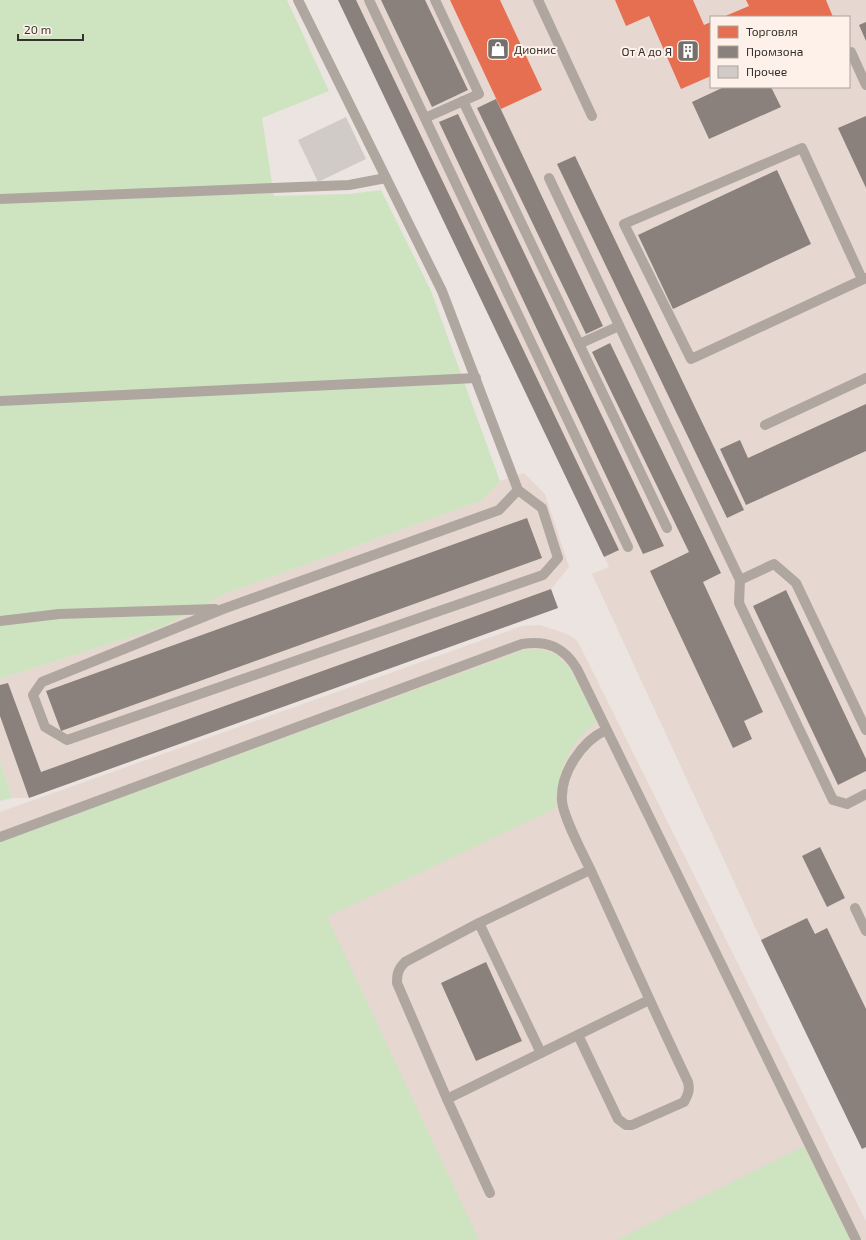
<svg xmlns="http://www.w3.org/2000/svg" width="866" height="1240" font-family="'Exo 2',sans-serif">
  <rect width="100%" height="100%" fill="#ece4e0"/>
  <g fill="#e6d7d0" fill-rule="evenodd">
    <path d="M338 0H866V1147L862 1149 761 940 592 574 609 567ZM711 17H849V87H711Z"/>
    <path d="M524 473 545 494 569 567 551 589 558 608 29 798H12L0 761V679L165 626 222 595 483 500 500 481Z"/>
    <path d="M540 625 567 634 576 640 580 646 866 1221V1240H0V812L522 626Z"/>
  </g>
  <g fill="#cee4c1">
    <path d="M0 0H287L329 91 262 118 274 196 349 194 381 190 431 291 500 481 483 500 222 595 165 626 0 679Z"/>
    <path d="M536 649 554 653 569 667 597 721C569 743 556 773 556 808L327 917 479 1240H0V842L524 650Z"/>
    <path d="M0 761 12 798 0 801Z"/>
    <path d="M804 1146 850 1240H617Z"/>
  </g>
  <g fill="#e76f51">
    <path d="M450 0H500L542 90 501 109Z"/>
    <path d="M615 0H693L704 25 711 22V76L681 89 649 16 626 26Z"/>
    <path d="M746 0H826L833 17H723L749 6Z"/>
  </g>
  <g fill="#8a817c">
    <path d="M338 0H356L619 550 604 557Z"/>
    <path d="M381 0H425L468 90 432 107Z"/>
    <path d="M866 22V41L859 25Z"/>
    <path d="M724 87H771L781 107 709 139 692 102Z"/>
    <path d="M496 99 603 326 586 334 477 108Z"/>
    <path d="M458 114 664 546 643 554 439 122Z"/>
    <path d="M866 116V188L838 128Z"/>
    <path d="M575 156 744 510 727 518 557 164Z"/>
    <path d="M777 170 811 244 673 309 638 235Z"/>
    <path d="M610 343 721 573 703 582 763 712 744 721 752 739 733 748 650 571 689 552 592 352Z"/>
    <path d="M866 404V451L746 505 720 449 740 440 748 458Z"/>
    <path d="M527 518 542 558 61 731 46 691Z"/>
    <path d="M551 589 558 608 29 798 0 716V685L8 683 41 772Z"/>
    <path d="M786 590 866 759V771L838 785 753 606Z"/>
    <path d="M820 847 845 898 827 907 802 856Z"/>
    <path d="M807 918 815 934 827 928 866 1009V1147L862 1149 761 940Z"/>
    <path d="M486 962 522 1041 476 1061 441 983Z"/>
  </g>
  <path fill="#d1cbc8" d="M346 117 366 159 318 182 298 140Z"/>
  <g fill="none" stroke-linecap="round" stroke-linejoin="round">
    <g stroke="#afa69f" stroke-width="10">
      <path d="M298 0 442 291 518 490 542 508 558 558 543 575 67 740 45 727 33 695 42 682 223 609 499 510 518 490"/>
      <path d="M369 0 628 547"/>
      <path d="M538 0 592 116"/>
      <path d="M851 52 866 85"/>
      <path d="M463 101 667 528"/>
      <path d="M425 118 479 94 435 0"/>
      <path d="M549 178 740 580 739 603 833 800 847 804 866 794"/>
      <path d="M0 199 349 185 386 178"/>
      <path d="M862 279 802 148 624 224 691 359 866 278"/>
      <path d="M579 344 619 326"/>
      <path d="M0 401 476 378"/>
      <path d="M765 425 866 378"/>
      <path d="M740 580 774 564 796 583 866 730"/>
      <path d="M0 621 59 614 215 609"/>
      <path d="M0 837 522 644C547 640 564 647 577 669L856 1240"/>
      <path d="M855 908 866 931"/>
      <path d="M479 923 541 1053"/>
      <path d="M578 1035 618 1119 626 1125H632L684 1102C688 1095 690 1090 688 1082 655 1013 624 943 592 873 584 856 563 817 562 801 560 773 582 741 606 730"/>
      <path d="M447 1099 649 1000"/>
      <path d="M490 1193 447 1099 397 983C397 974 398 969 405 962L479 923 590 870"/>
    </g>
  </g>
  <defs>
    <g id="shop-square" transform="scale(1.15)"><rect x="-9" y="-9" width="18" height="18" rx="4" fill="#75706c" stroke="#fdf1e9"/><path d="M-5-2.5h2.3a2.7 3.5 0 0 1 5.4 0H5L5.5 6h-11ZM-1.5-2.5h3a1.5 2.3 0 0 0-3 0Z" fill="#fff"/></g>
    <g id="building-square" transform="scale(1.15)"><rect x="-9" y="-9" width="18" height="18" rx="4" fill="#75706c" stroke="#fdf1e9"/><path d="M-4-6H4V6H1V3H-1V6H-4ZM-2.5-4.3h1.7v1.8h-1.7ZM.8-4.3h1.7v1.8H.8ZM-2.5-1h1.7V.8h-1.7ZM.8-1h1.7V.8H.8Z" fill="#fff"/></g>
  </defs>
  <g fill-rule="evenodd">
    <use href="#shop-square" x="498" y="49"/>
    <use href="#building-square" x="688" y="51"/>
  </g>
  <g text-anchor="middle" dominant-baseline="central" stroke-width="4" stroke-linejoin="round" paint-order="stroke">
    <g font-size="12" fill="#35312e" stroke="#fdf1e9" text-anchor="start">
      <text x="514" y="49">Дионис</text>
      <text x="672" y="51" text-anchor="end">От А до Я</text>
    </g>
  </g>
  <rect x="710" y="16" width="140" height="72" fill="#fdf1e9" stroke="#ada49e"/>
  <rect x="718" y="26" width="20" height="12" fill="#e76f51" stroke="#ada49e"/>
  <text x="746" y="36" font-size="12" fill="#35312e">Торговля</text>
  <rect x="718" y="46" width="20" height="12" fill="#8a817c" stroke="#ada49e"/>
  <text x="746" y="56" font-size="12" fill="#35312e">Промзона</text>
  <rect x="718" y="66" width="20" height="12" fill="#d1cbc8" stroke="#ada49e"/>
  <text x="746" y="76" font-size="12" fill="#35312e">Прочее</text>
  <path d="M18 34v6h65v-6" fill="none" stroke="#35312e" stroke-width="2"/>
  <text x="24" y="34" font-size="12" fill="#35312e" stroke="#fdf1e9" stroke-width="3" paint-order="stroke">20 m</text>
</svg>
